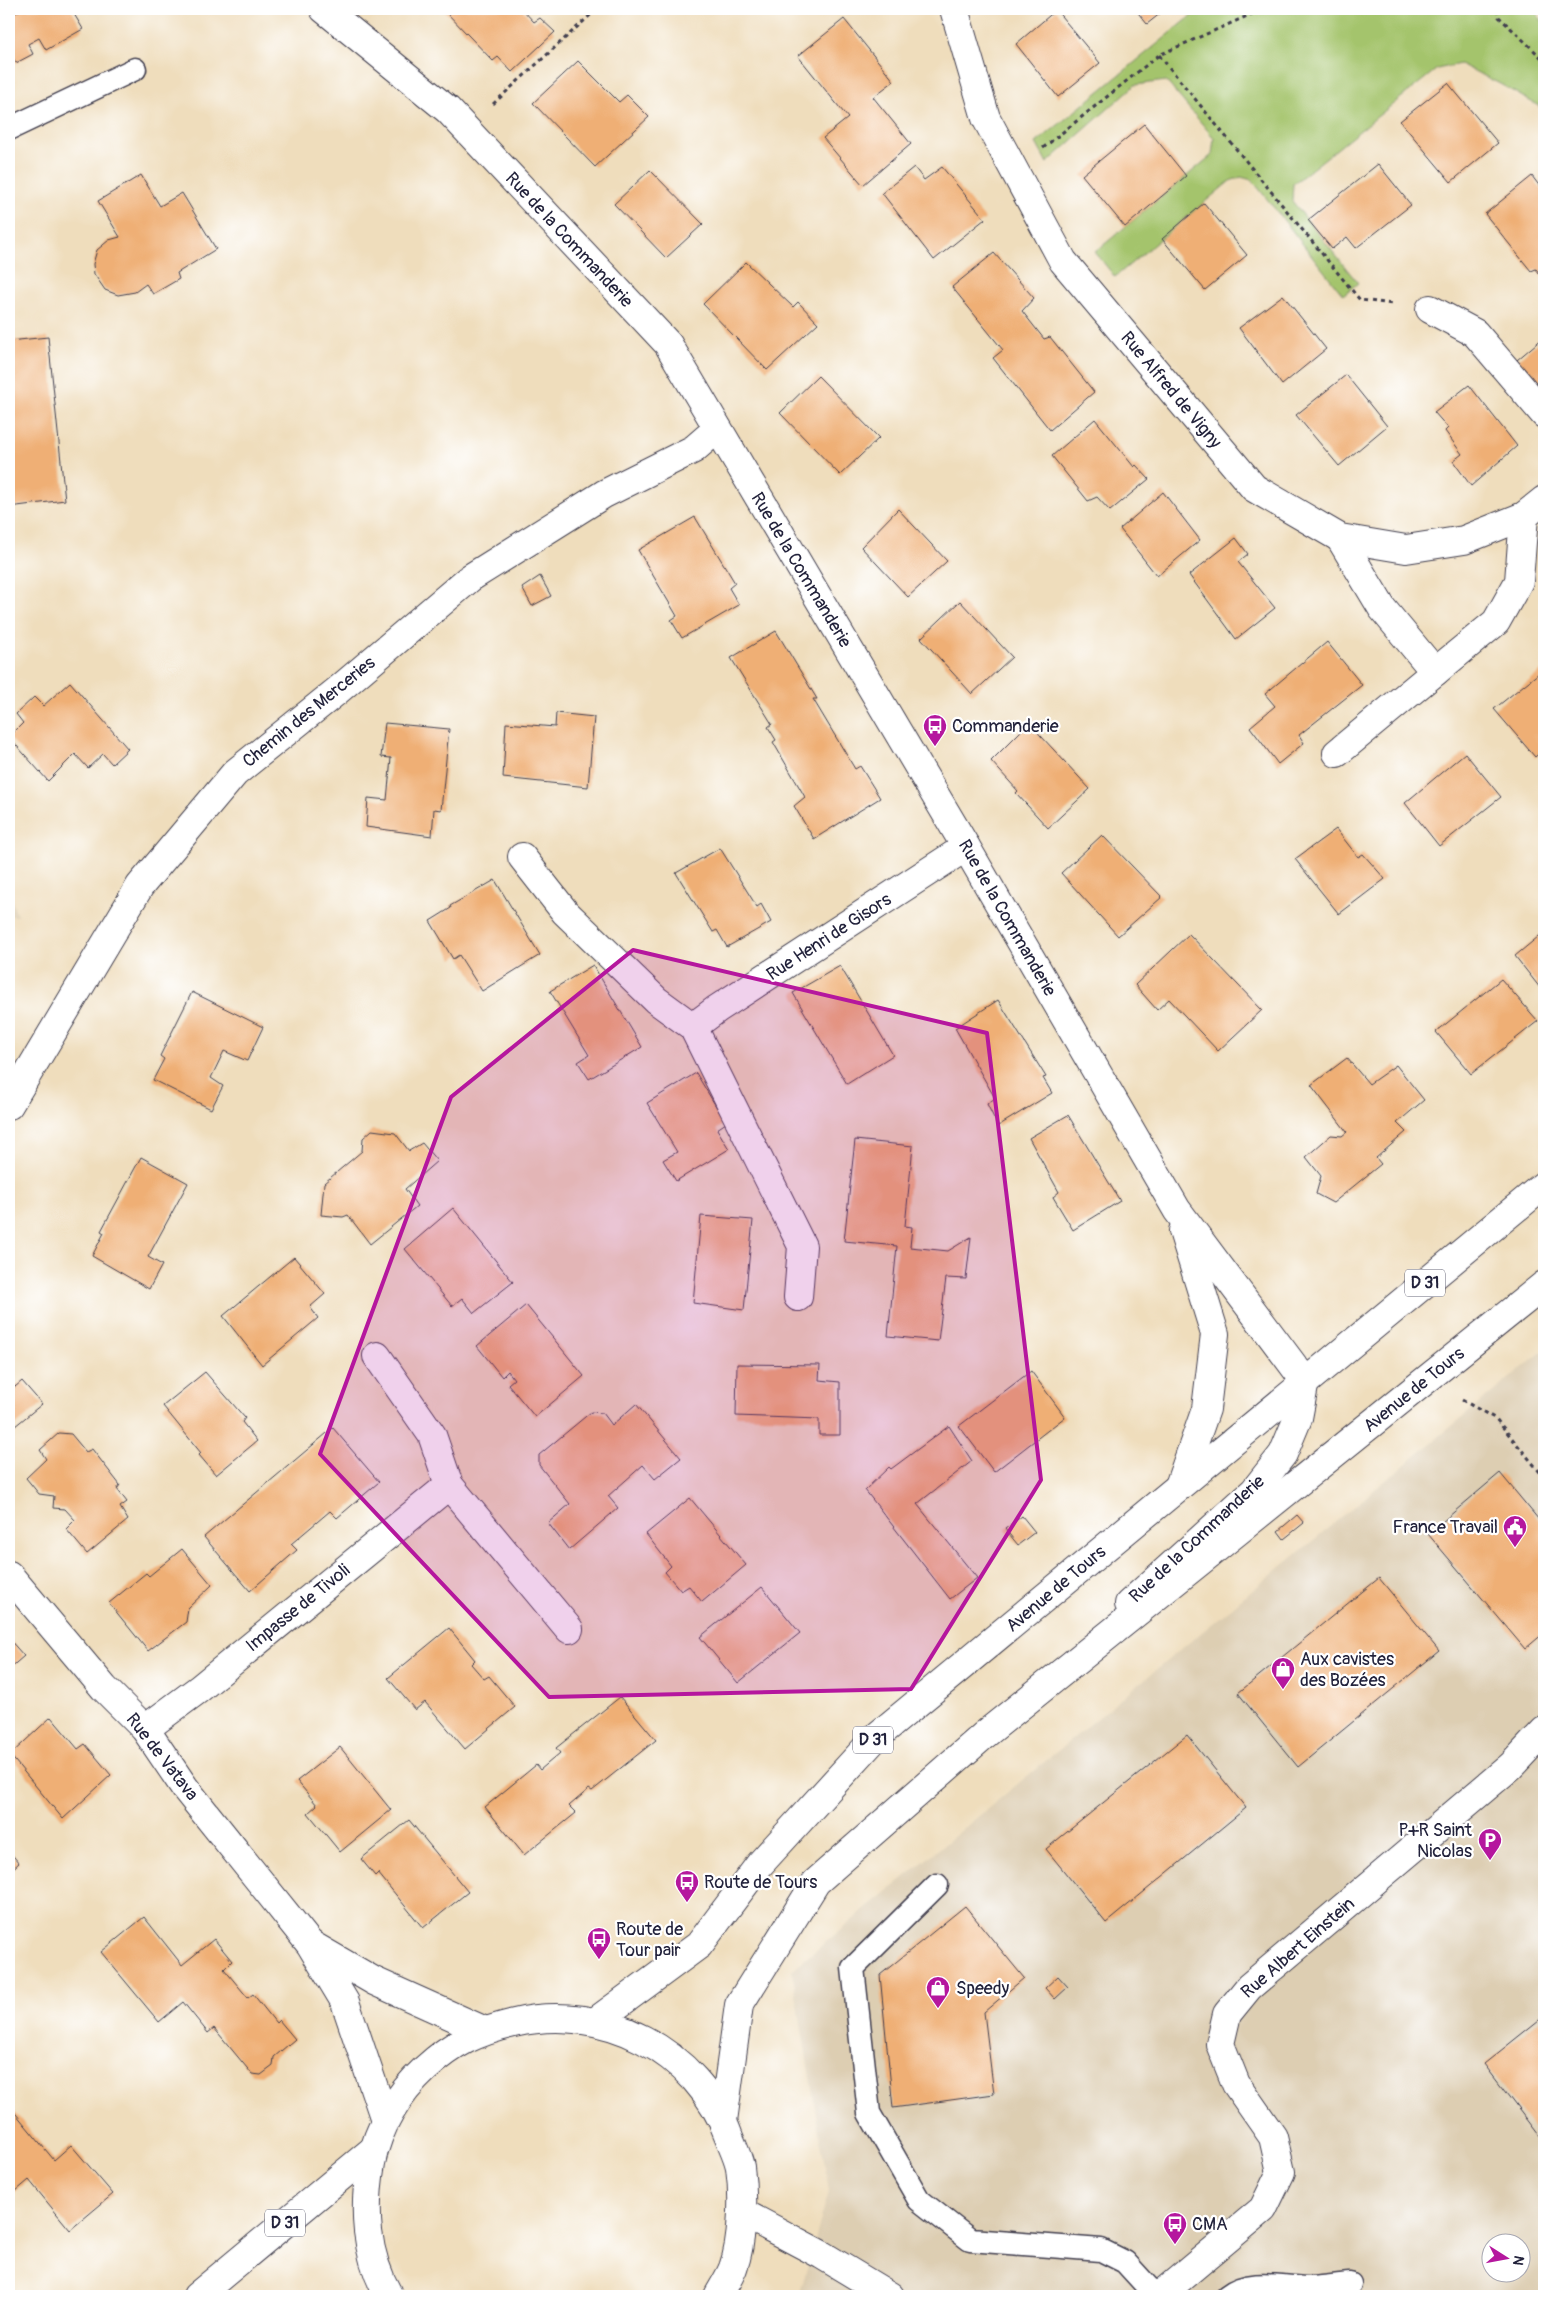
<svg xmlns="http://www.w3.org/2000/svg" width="1553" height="2305" font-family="Pangolin,sans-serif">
  <rect width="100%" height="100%" fill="#fff"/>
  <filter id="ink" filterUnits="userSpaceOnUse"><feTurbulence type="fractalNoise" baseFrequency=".02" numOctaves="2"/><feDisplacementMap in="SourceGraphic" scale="10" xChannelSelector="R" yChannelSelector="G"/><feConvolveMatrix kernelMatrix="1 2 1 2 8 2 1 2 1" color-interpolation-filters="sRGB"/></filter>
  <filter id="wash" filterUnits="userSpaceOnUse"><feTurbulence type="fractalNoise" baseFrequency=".0096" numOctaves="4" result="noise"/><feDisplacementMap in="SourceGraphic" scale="20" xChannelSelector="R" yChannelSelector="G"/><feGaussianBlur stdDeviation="1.12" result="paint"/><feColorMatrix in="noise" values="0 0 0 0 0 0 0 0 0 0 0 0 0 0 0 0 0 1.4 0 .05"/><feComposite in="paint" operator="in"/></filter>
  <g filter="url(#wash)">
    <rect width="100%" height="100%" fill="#efddbc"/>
    <g fill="#ddceb2" fill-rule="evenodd">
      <path d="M9 892 17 916H9Z"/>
      <path d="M1544 1350V2296H799L829 2191 792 1970ZM1490 2242H1520V2272H1490Z"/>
    </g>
    <path fill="#a4c46c" stroke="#637354" d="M1200 9H1533L1544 23V109L1500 84 1460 64 1437 69 1293 184 1292 201 1358 283 1343 295 1252 180 1241 177 1230 181 1115 277 1095 252 1212 155 1214 138 1166 81 1135 85 1047 163 1036 143Z"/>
    <g id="blocks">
      <g fill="#efaf75">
        <path d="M22 9H71L83 29 46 50 39 38 28 44 33 54 16 63 11 55 9 57V17Z"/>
        <path d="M443 9H522L534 22 540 18 555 32 512 72 498 57 493 61Z"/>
        <path d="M843 9H856L848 15Z"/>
        <path d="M1135 9H1166L1147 24Z"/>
        <path d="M1056 10 1100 63 1058 97 1016 44Z"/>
        <path d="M844 19 894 81 873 97 911 144 863 185 823 138 848 118 798 56Z"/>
        <path d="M578 61 619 102 627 95 649 117 595 167 533 103Z"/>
        <path d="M1448 83 1498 143 1451 182 1400 121Z"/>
        <path d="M1144 124 1186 176 1125 227 1082 175Z"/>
        <path d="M1378 164 1411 205 1356 248 1347 237 1332 249 1308 220Z"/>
        <path d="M914 167 924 180 942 167 985 219 934 260 882 193Z"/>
        <path d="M650 170 703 224 666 258 614 204Z"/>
        <path d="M141 175 160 206 182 193 216 249 177 273 179 279 153 294 146 284 135 292 118 295 105 290 94 274 93 264 97 250 109 240 120 237 98 201Z"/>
        <path d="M1532 176 1544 192V279L1536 269 1531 271 1485 214Z"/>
        <path d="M1204 203 1247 255 1205 290 1162 239Z"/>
        <path d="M994 253 1034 298 1022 311 1044 339 1050 337 1094 392 1050 430 993 358 1003 350 952 287Z"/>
        <path d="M746 262 793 307 798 302 818 323 767 370 703 304Z"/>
        <path d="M1283 295 1326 349 1282 385 1239 328Z"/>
        <path d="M48 337 65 500 9 507V341Z"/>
        <path d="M1544 337V394L1517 360Z"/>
        <path d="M1346 375 1387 426 1339 466 1296 415Z"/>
        <path d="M818 376 879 438 840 475 780 413Z"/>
        <path d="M1469 385 1517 446 1471 486 1453 461 1462 454 1445 431 1448 428 1434 412Z"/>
        <path d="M1095 419 1134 467 1136 465 1149 479 1110 511 1097 497 1088 501 1052 456Z"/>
        <path d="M1163 492 1200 540 1157 576 1120 529Z"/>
        <path d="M898 509 947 561 908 597 861 547Z"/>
        <path d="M695 517 735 583 729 588 739 605 682 638 671 620 677 616 638 550Z"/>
        <path d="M1236 538 1248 554 1238 562 1275 608 1236 639 1189 575Z"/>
        <path d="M540 576 551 596 532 606 522 588Z"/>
        <path d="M960 601 1012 657 972 694 921 638Z"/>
        <path d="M776 631 817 699H813L855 769 860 766 880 798 814 839 794 806 805 797 773 742 776 740 768 727 772 724 731 658Z"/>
        <path d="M1327 642 1362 685 1299 735 1304 743 1278 764 1250 727 1275 706 1265 694Z"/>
        <path d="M1544 669V749L1535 757 1494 709Z"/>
        <path d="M70 682 128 749 112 764 103 754 88 768 75 754 48 781 9 737 23 723 16 714 34 697 43 706Z"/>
        <path d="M556 713 594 717 588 787 503 778 506 723 555 727Z"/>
        <path d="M385 723 449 729 441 810 434 809 432 836 366 827 368 798 387 800 391 758 381 757Z"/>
        <path d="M1029 723 1090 789 1048 828 1016 793 1018 791 991 761Z"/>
        <path d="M1465 753 1501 797 1439 846 1405 803Z"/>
        <path d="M1336 829 1358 857 1363 854 1385 879 1339 914 1295 859Z"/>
        <path d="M1102 835 1162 897 1118 936 1061 873Z"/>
        <path d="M720 848 757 907 761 904 771 922 727 947 717 930 713 932 676 873Z"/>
        <path d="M495 880 540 955 482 991 459 955 453 959 430 921 451 908 450 906Z"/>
        <path d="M1544 932V993L1515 956Z"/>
        <path d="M1189 934 1262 1010 1218 1051 1169 999 1157 1010 1135 985Z"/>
        <path d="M593 965 642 1047 589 1079 578 1062 589 1055 550 991Z"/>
        <path d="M840 966 893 1055 847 1084 793 993Z"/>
        <path d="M1501 979 1538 1021 1471 1074 1436 1032Z"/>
        <path d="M192 992 263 1027 247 1061 224 1051 211 1078 223 1086 211 1109 153 1080 164 1059 160 1056Z"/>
        <path d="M998 1000 1046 1077 1043 1078 1052 1093 998 1126 987 1104 995 1098 955 1028Z"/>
        <path d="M1347 1058 1369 1084 1396 1065 1424 1100 1397 1123 1406 1132 1376 1158 1381 1164 1333 1203 1316 1194 1321 1176 1306 1157 1331 1135 1342 1136 1347 1132 1311 1085Z"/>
        <path d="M696 1073 726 1123 717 1129 729 1149 676 1181 663 1160 677 1152 647 1103Z"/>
        <path d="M1068 1115 1120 1201 1073 1230 1053 1197 1059 1192 1029 1138Z"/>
        <path d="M372 1130 395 1133 409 1151 422 1143 437 1161 405 1189 417 1206 370 1244 348 1215 343 1217 321 1215 324 1183 362 1151 363 1138Z"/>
        <path d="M855 1140 913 1146 905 1226 912 1227 910 1247 948 1251 971 1237 966 1279 946 1278 938 1341 888 1336 897 1246 844 1241Z"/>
        <path d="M141 1157 188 1183 148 1257 162 1265 149 1289 92 1256 104 1233 101 1231Z"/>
        <path d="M453 1208 513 1282 474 1313 462 1298 452 1306 405 1249Z"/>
        <path d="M701 1216 753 1220 744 1310 693 1303Z"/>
        <path d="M294 1257 325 1294 310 1307 318 1318 262 1365 223 1316Z"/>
        <path d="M526 1305 584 1376 535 1417 508 1384 514 1379 508 1371 502 1377 477 1346Z"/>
        <path d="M737 1364 820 1365 819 1380 840 1382V1435H819V1419L736 1416Z"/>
        <path d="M1031 1371 1065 1417 994 1472 959 1426Z"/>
        <path d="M205 1372 245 1418 242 1422 257 1441 216 1475 199 1455 201 1453 163 1406Z"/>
        <path d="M9 1380 15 1387 22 1381 42 1404 9 1431Z"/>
        <path d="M636 1404 681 1458 655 1479 643 1465 608 1496 618 1508 569 1550 548 1523 570 1504 539 1465V1455L591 1412 603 1413 612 1425Z"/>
        <path d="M949 1426 972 1461 917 1504 977 1578 950 1599 865 1490 889 1467 891 1469Z"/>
        <path d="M333 1428 379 1482 337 1518 330 1511 291 1544 297 1550 250 1591 204 1537Z"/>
        <path d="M59 1433 71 1434 86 1452 92 1449 120 1485 117 1489 127 1502 120 1507 128 1520 87 1554 66 1529 75 1520 65 1509 53 1508 54 1496 39 1494 26 1478 46 1459 40 1450Z"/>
        <path d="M1500 1473 1544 1526V1633L1525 1649 1428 1534Z"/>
        <path d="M690 1498 746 1565 702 1602 689 1586 681 1591 665 1572 671 1566 646 1534Z"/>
        <path d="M1297 1515 1304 1523 1284 1539 1278 1531Z"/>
        <path d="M1022 1516 1035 1532 1018 1545 1005 1529Z"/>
        <path d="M182 1549 212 1585 188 1608 186 1622 148 1651 109 1603 146 1573 149 1576Z"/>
        <path d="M1379 1578 1439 1651 1298 1767 1238 1693Z"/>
        <path d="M762 1587 800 1633 738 1683 700 1637Z"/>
        <path d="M449 1628 475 1660 471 1664 484 1679 489 1676 515 1707 465 1749 425 1702 415 1710 388 1678Z"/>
        <path d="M9 1639 24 1656 9 1669Z"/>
        <path d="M620 1697 656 1740 592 1791 589 1789 569 1806 576 1813 524 1855 485 1807 536 1765 540 1770 560 1753 556 1748Z"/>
        <path d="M51 1717 78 1749 85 1744 111 1775 63 1819 10 1755Z"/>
        <path d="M1187 1735 1246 1808 1106 1923 1046 1849Z"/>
        <path d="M340 1747 391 1810 340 1852 308 1813 317 1805 297 1781Z"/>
        <path d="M409 1820 468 1892 423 1928 378 1873 375 1876 361 1859Z"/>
        <path d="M9 1851 19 1863 9 1872Z"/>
        <path d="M965 1906 1024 1978 984 2012 994 2094 893 2108 880 1975Z"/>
        <path d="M144 1917 182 1965 214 1939 232 1961 224 1969 248 1998 253 1994 276 2023 279 2020 295 2039 274 2057 273 2066 261 2075 252 2074 214 2028 208 2033 183 2002 159 2022 101 1952Z"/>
        <path d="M1058 1976 1068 1987 1055 1999 1045 1988Z"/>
        <path d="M1544 2016V2143L1484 2064Z"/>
        <path d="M11 2108 54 2160 71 2145 113 2194 70 2230 29 2180 9 2197V2110Z"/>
      </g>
    </g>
  </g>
  <g filter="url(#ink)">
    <use href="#blocks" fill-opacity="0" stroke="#413e4e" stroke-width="1"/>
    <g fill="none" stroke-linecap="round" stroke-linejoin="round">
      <g stroke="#413e4e" stroke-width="25">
        <g id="service">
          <path d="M9 129 135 69"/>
          <path d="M937 1885 853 1968 869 2113 919 2200 970 2240 1101 2250 1125 2262 1156 2296"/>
          <path d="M1227 2296C1249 2278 1285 2288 1311 2288 1324 2287 1338 2285 1350 2284"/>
        </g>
      </g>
      <g stroke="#413e4e" stroke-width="30">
        <g id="minor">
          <path d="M324 9 448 110 668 344 966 847 1177 1210 1305 1381 1298 1418 1283 1454 1254 1491 1129 1604"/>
          <path d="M954 9 986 118 1063 261 1254 488 1340 538 1406 549 1464 540 1524 516 1544 500"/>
          <path d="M1430 309 1475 333 1544 414"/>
          <path d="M1340 538 1382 608 1435 672 1496 622 1519 581 1524 516"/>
          <path d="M1337 753 1435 672"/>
          <path d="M522 857 565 912 656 1000 693 1027 802 1246 798 1297"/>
          <path d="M693 1027 717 1009 966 847"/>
          <path d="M9 1105 140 886 235 773 337 691 470 578 604 494 694 449 717 429"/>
          <path d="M377 1356 432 1435 449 1485 569 1629"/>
          <path d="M1179 1486 1206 1409 1215 1334 1183 1231"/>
          <path d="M9 1575 104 1688 145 1729 185 1788 310 1944 345 2002 385 2120"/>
          <path d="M145 1729 199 1689 449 1485"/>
          <path d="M312 1945 374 1981 483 2030"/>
          <path d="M743 2213 822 2255 890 2296"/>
          <path d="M1159 2296 1263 2209 1281 2172 1273 2137 1236 2084 1220 2044 1227 2014 1249 1987 1511 1766 1544 1731"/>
        </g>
      </g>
      <g stroke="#413e4e" stroke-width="30">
        <g id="primary">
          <path d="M596 2021 699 1945 760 1864 876 1737 1544 1185"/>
          <path d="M723 2121 739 2005 816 1882 983 1736 1544 1285"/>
          <path d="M197 2296 374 2149"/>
          <path d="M389 2296C365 2254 363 2210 371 2163 378 2127 398 2094 425 2069 453 2043 476 2032 514 2023 603 2002 698 2050 729 2137 733 2147 738 2157 740 2167 744 2195 743 2241 733 2268 729 2278 723 2287 718 2296"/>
        </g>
      </g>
      <g stroke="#413e4e" stroke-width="3" stroke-dasharray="4 4" stroke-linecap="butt">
        <path d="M1496 9 1499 17 1544 60"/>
        <path d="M1159 55 1360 300 1393 304"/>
        <path d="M493 104 597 9"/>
        <path d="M1043 148 1159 55 1263 9"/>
        <path d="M1462 1400 1496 1419 1544 1477"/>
      </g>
      <use href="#service" stroke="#fff" stroke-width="22"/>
      <use href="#minor" stroke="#fff" stroke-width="28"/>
      <use href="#primary" stroke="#fff" stroke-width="28"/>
    </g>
  </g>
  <path fill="#b5179e" fill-opacity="0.2" stroke="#b5179e" stroke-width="4" stroke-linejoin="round" d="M633 950 987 1033 1041 1480 911 1689 549 1697 320 1454 451 1097Z"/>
  <defs>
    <g id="bus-pin" transform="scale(1.25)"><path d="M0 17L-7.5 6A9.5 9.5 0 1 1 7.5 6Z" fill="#b5179e" stroke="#fff"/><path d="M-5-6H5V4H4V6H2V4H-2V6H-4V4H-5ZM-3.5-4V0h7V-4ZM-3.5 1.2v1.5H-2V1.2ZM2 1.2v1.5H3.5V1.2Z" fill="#fff"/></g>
    <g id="civic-pin" transform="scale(1.25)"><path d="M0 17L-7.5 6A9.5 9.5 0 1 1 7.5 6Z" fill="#b5179e" stroke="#fff"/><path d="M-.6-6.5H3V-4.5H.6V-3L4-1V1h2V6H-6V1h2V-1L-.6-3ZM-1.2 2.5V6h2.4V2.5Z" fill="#fff"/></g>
    <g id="shop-pin" transform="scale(1.25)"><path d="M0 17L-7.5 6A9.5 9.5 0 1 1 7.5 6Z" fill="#b5179e" stroke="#fff"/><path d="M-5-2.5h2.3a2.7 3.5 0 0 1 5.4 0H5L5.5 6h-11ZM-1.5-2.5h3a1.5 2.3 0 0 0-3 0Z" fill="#fff"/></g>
    <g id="parking-pin" transform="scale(1.25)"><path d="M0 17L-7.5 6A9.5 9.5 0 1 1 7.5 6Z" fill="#b5179e" stroke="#fff"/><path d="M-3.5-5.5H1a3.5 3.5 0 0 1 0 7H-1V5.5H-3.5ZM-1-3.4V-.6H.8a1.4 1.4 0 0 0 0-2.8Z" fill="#fff"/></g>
  </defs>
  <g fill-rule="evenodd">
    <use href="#bus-pin" x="935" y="726"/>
    <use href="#civic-pin" x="1515" y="1527"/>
    <use href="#shop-pin" x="1283" y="1669"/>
    <use href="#parking-pin" x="1490" y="1840"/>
    <use href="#bus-pin" x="687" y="1882"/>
    <use href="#bus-pin" x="599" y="1939"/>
    <use href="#shop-pin" x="938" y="1988"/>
    <use href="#bus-pin" x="1175" y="2224"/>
  </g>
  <g text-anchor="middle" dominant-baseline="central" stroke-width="4.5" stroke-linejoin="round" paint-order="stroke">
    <g fill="#fff" stroke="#646476" stroke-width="1">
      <rect x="1405" y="1269.5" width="40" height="27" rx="4"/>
      <rect x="853" y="1726.5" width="40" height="27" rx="4"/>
      <rect x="265" y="2209.5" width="40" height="27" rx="4"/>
    </g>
    <g font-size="16" font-weight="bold" fill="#22223b">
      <text x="1425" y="1283">D 31</text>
      <text x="873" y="1740">D 31</text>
      <text x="285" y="2223">D 31</text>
    </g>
    <g font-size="18" fill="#22223b" stroke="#fff">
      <text transform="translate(569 240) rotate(47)">Rue de la Commanderie</text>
      <text transform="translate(1171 390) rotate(50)">Rue Alfred de Vigny</text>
      <text transform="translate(801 570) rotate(59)">Rue de la Commanderie</text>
      <text transform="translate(309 712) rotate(-39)">Chemin des Merceries</text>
      <text transform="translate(1007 918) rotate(60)">Rue de la Commanderie</text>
      <text transform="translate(829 937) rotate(-33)">Rue Henri de Gisors</text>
      <text transform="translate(1414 1390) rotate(-39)">Avenue de Tours</text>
      <text transform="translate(1197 1539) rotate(-43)">Rue de la Commanderie</text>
      <text transform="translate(1056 1589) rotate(-40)">Avenue de Tours</text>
      <text transform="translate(298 1608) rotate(-39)">Impasse de Tivoli</text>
      <text transform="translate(162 1757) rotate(52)">Rue de Vatava</text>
      <text transform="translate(1298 1948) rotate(-41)">Rue Albert Einstein</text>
    </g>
    <g font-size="18" fill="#22223b" stroke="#fff" text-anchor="start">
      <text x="952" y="726">Commanderie</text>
      <text x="1498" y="1527" text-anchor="end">France Travail</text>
      <text x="1300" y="1659">Aux cavistes<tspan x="1300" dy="21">des Bozées</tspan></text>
      <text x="1472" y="1830" text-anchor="end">P+R Saint<tspan x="1472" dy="21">Nicolas</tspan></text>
      <text x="704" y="1882">Route de Tours</text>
      <text x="616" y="1929">Route de<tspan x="616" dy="21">Tour pair</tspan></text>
      <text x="956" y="1988">Speedy</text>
      <text x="1192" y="2224">CMA</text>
    </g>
  </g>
  <rect width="1553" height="2305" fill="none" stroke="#fff" stroke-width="30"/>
  <g transform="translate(1506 2258) rotate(101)"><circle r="24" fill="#ffffff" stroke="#a7a7b1"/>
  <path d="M0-4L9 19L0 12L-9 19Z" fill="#b5179e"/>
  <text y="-8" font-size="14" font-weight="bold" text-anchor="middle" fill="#22223b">N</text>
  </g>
</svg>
